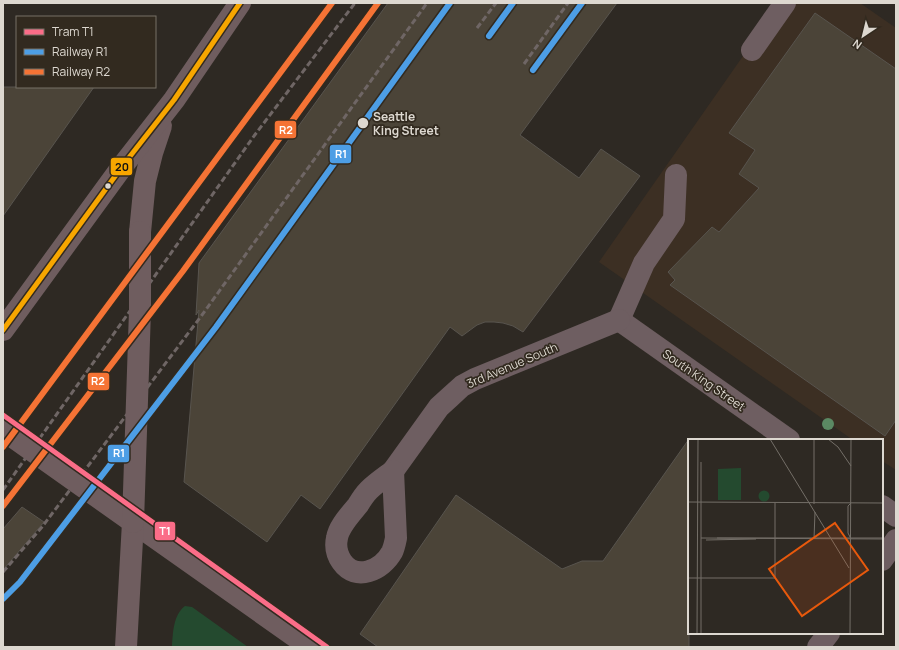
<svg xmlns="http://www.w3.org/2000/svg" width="899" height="650" font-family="Manrope,sans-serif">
  <rect width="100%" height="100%" fill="#2e2923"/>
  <path fill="#3c2f23" d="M780 3H860L896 28V470L882 461V440H853L599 262Z"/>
  <path fill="#244a2f" d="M185 606 192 607 248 647H172C173 633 173 615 185 606Z"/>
  <g fill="#4b4438" stroke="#58544e">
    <path d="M388 3H617L520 135 579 178 601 149 640 176 523 332 513 326 503 323 494 322H485L477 325 462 336 450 327 320 509 301 495 267 542 184 482 199 310 196 315 199 263Z"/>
    <path d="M815 13 896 69V420L885 436 670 285 675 280 668 272 712 227 719 232 759 188 739 174 755 150 729 133Z"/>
    <path d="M3 87H94L3 216Z"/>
    <path d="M689 439V647H378L360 634 456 495 562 569 582 561H603Z"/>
    <path d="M22 507 44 522 3 570V529Z"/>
  </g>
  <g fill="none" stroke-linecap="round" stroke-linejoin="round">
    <g stroke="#6e5e61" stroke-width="22">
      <path d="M752 50 785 3"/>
      <path d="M619 320 789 440"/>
      <path d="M619 320 644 263 674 219 676 175"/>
      <path d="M393 471 439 407 450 397 462 386 475 379 619 320"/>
      <path d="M393 471 396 538C395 543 394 548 392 552 382 570 356 582 342 562 337 555 335 547 337 538 339 526 350 515 358 505 361 500 365 494 369 490 376 483 385 477 393 471Z"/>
      <path d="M882 506 896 516"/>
      <path d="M882 560 896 540"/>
      <path d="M818 647 829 633"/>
    </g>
    <g stroke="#6f5d5f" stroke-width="22">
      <path d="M140 232 145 181 152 153 161 126"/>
      <path d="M3 330 124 164 174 100 240 3"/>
      <path d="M133 522 310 647"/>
      <path d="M126 647 133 522"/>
    </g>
    <g stroke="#6f6665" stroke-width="3" stroke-dasharray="6 3" stroke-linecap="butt">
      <path d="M477 28 496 3"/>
      <path d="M489 36 513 3"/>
      <path d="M524 64 568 3"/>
      <path d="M533 70 582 3"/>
      <path d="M3 447 332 3"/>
      <path d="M3 490 254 136 355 3"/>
      <path d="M3 572 42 527 202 315 427 3"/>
    </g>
    <g stroke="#6f5d5f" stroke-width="22">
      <path d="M3 430 133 522"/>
      <path d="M133 522 140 310V232"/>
    </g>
    <g stroke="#322a1f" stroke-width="8">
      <path id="bus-1" d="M3 330 124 164 174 100 240 3"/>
    </g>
    <use href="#bus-1" stroke="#f7a600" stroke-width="5"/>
    <g stroke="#322a1f" stroke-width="9">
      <g id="rail-1">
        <path d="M489 36 513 3"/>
        <path d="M533 70 582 3"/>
        <path d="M3 599 20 582 216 327 450 3"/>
      </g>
    </g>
    <g stroke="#322a1f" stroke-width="9">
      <g id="rail-2">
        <path d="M3 447 332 3"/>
        <path d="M3 506 183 271 378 3"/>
      </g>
    </g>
    <use href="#rail-1" stroke="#4d9ee5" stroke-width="6"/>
    <use href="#rail-2" stroke="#f57335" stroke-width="6"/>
    <g stroke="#322a1f" stroke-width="8">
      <path id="tram-1" d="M3 415 327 647"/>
    </g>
    <use href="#tram-1" stroke="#fb6d88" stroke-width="5"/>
  </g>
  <circle fill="#5b8963" cx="828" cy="424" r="6"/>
  <g fill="#ddd8d0" stroke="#322a1f" stroke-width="1.5">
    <circle cx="363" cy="123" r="6"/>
    <circle cx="108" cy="186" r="3.5"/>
  </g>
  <g text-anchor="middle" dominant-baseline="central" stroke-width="3.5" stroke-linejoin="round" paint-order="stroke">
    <g font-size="12" font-weight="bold" fill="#ddd8d0" stroke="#322a1f" text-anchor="start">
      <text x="373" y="116">Seattle<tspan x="373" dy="14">King Street</tspan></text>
    </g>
    <g font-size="12" fill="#ddd8d0" stroke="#322a1f">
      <text transform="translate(512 365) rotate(-23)">3rd Avenue South</text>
      <text transform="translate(704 380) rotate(35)">South King Street</text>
    </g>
  </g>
  <g transform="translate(688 439)">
    <rect width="195" height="195" fill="#2e2923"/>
    <path d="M53 29V61H30V30ZM70.5 57a5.5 5.5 0 1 1 11 0a5.5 5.5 0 1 1-11 0Z" fill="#244a2f"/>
    <path fill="none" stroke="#746f68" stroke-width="1" d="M82 0 161 129M140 0 150 8 163 27M13 23V195M0 63 195 64M126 65V0M13 99 195 100M29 99H195M126 100 127 73M163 100 160 94V67L163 64M18 101 68 100M0 139H87V64M9 195 10 0M162 195 163 0"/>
    <path fill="#e8590c" fill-opacity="0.15" stroke="#e8590c" stroke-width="2" d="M147 84 180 131 114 177 81 130Z"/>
    <rect width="195" height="195" fill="none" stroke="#ddd8d0" stroke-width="2"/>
  </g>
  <g stroke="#322a1f" stroke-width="1.5">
    <rect x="274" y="120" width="23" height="19" rx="4" fill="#f57335"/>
    <rect x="329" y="144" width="23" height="20" rx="4" fill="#4d9ee5"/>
    <rect x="110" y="157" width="23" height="19" rx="4" fill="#f7a600"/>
    <rect x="87" y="372" width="23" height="19" rx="4" fill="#f57335"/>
    <rect x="107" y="444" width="23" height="19" rx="4" fill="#4d9ee5"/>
    <rect x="154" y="521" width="22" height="20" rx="4" fill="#fb6d88"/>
  </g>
  <g font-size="11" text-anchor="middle" font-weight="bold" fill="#fff">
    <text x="286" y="134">R2</text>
    <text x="341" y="158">R1</text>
    <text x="98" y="385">R2</text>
    <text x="119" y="457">R1</text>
    <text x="165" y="535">T1</text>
  </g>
  <g font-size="11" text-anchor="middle" font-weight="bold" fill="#111">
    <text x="122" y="171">20</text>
  </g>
  <rect width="899" height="650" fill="none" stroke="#ddd8d0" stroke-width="8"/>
  <rect x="16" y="16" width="140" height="72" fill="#322a1f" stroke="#767066"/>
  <rect x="24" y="29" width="20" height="6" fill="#fb6d88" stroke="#767066"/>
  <text x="52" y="36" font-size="12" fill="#ddd8d0">Tram T1</text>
  <rect x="24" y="49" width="20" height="6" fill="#4d9ee5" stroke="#767066"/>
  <text x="52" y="56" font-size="12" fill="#ddd8d0">Railway R1</text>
  <rect x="24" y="69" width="20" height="6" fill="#f57335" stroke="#767066"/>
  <text x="52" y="76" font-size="12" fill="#ddd8d0">Railway R2</text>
  <g transform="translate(863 36) rotate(215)" stroke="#322a1f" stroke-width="3" paint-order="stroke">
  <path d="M0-3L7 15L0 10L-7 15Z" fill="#ddd8d0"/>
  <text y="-6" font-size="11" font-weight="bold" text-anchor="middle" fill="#ddd8d0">N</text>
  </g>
</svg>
